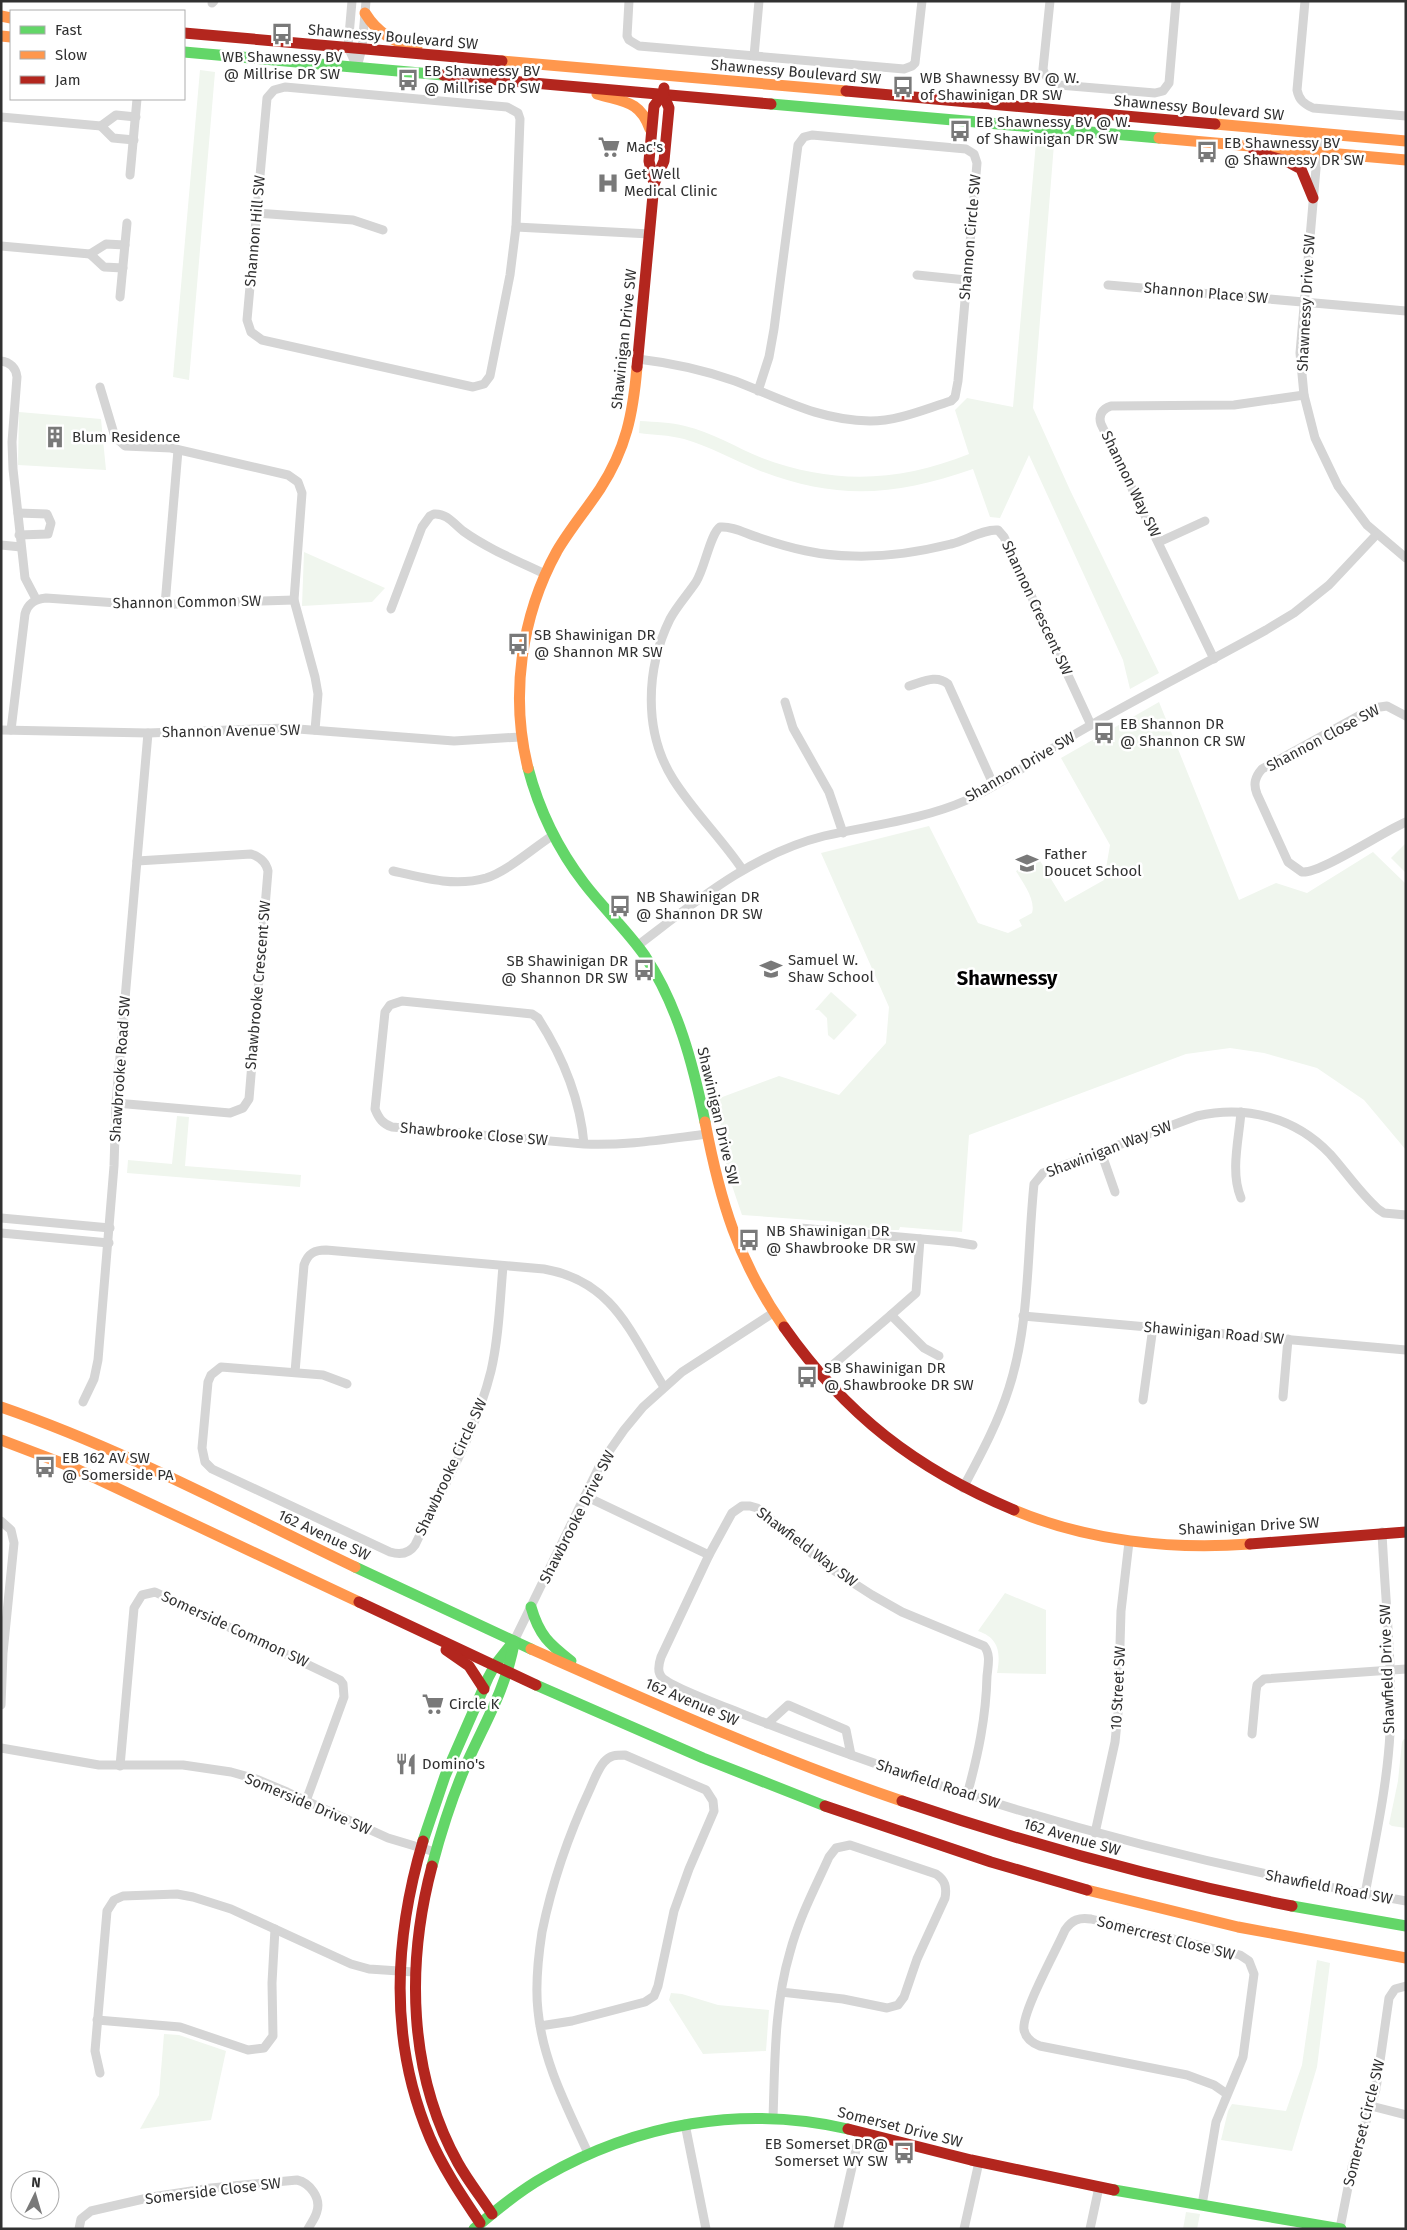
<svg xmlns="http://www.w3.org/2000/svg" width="1407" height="2230" font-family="'Fira Sans',sans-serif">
  <rect width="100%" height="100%" fill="#fff"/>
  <g fill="#f0f6ee">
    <path d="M200 70 215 72 189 380 173 377Z"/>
    <path d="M1036 142 1054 144 1033 408 1070 490 1159 673 1130 689 1123 660 1029 455 1000 518 990 517 973 469C895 496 837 501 758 470 734 460 709 446 684 439 669 435 653 435 639 433L640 421C655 422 671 422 685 426 712 432 737 448 762 458 834 485 899 482 969 454L955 410 967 398 1013 407Z"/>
    <path d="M19 412 101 419 106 470 18 465Z"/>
    <path d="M304 552 385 588 372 602 302 606Z"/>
    <path d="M1159 702 1239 900 1276 883 1307 893 1373 852 1406 884V1150L1364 1100 1317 1068 1264 1053 1230 1048 1186 1054 969 1135 962 1232 900 1227 899 1230H887L882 1227 879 1229C871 1229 866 1227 859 1226 851 1224 846 1226 838 1222L742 1215 727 1171 717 1099 779 1076 839 1095 886 1043 889 1007 821 853 929 826 978 923 1008 933 1022 926 1019 920 1032 913C1036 900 1023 883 1016 871L1039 859 1065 902 1104 880 1110 845 1061 758Z"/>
    <path d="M1406 843V873L1391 858Z"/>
    <path d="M831 992 857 1015 834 1040 828 1035 827 1018 819 1010H815Z"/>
    <path d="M177 1116 189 1117 185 1166 301 1175 300 1187 127 1173 128 1160 172 1164Z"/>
    <path d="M1005 1593 1046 1610V1674L997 1673C1001 1653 999 1638 978 1631Z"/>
    <path d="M1404 1739H1406V1828L1392 1826 1389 1824 1398 1781 1402 1742Z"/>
    <path d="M1317 1960 1330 1963 1317 2067 1292 2151 1221 2140 1228 2111 1232 2104 1286 2111 1302 2065Z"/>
    <path d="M671 1993 682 1994 718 2005 769 2010 766 2051 703 2054 669 2000Z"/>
    <path d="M164 2034 179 2035 226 2051 211 2120 140 2129 159 2095Z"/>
    <path d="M1186 2212 1200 2214 1197 2229H1183Z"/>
  </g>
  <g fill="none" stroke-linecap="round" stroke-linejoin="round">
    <g stroke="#d5d5d5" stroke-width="9">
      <path d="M352 1 348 47 357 67"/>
      <path d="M629 1 627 36 629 40 639 46 904 69 912 66 915 63 922 1"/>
      <path d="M1050 1 1043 69C1045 78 1051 82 1059 85L1155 93 1163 91 1169 83 1176 1"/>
      <path d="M1305 1 1297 90C1299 100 1304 104 1313 108L1406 116"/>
      <path d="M212 3 214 1"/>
      <path d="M754 56 759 1"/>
      <path d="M357 67 362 48 366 1"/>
      <path d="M285 87 507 107 518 113 520 119 516 227 510 275 490 376 484 384 473 387 262 340 251 332 247 320 267 98 274 90Z"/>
      <path d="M1 117 101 126"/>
      <path d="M1319 134 1300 353 1304 395 1315 438 1338 486 1367 525 1406 558"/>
      <path d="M134 140 113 138 101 126 116 115 136 117"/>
      <path d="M130 175 137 99"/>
      <path d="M256 213 353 220 383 230"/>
      <path d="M516 227 650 234"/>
      <path d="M1 246 90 254"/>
      <path d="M123 268 104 267 90 254 106 244 125 245"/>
      <path d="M917 275 966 280"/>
      <path d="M1108 285 1406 311"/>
      <path d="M120 297 127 223"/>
      <path d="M638 359C672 363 704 370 735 381 782 399 818 420 870 421 898 421 925 409 951 401L955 397 958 381 977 163 974 154 966 149 812 135 804 137 798 145 774 329 769 357 758 391"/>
      <path d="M1 361C10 362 16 368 17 377L12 442 13 469 25 578 36 599"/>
      <path d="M100 387 115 437 125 446 171 448 288 475 298 482 302 493 294 600 315 677 318 694 315 730"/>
      <path d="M18 513 47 514 51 523 48 534 19 535"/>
      <path d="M1159 542 1205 521"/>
      <path d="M1 545 21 547"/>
      <path d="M165 605 178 450"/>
      <path d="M391 609 422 527 430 516 434 514C447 513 454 524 463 531 488 549 518 561 545 574"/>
      <path d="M1214 659 1101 424C1098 415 1102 409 1111 406L1234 405 1304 395"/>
      <path d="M909 686C923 682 936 674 948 684L994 786"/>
      <path d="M785 702 793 728 829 792 843 833"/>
      <path d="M1406 716 1387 706 1373 708 1262 769C1255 777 1253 784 1257 794L1288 862 1302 872C1320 874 1384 831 1406 822"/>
      <path d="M1 730 148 733 285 728 454 741 520 737"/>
      <path d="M11 730 25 614C28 603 35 599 46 598L146 605 294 600"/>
      <path d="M742 869C721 838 693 811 673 779 643 731 646 668 670 619 677 606 688 594 696 582 705 568 710 534 720 527 734 526 746 534 760 538 790 548 820 556 853 556 885 557 919 552 951 544 965 541 983 529 998 530L1004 537 1091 725"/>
      <path d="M393 871C423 878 455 887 486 878 508 871 533 848 552 836"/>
      <path d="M637 946C695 902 752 854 824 836 872 825 922 820 967 800 1006 782 1040 755 1077 733 1139 697 1203 665 1266 630L1294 613 1329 585 1377 534"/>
      <path d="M116 1103 230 1113 243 1108 249 1099 268 871C266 862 260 857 251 854L137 861"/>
      <path d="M1241 1112C1239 1139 1230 1172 1241 1198"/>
      <path d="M584 1144C580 1098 563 1057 538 1018L532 1014 402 1001 390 1005 385 1012 375 1109C379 1119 383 1124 392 1127L584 1144C625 1146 666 1139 707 1134"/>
      <path d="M1101 1152 1115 1192"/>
      <path d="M1 1218 110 1228"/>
      <path d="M800 1228 955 1242 973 1245"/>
      <path d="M1 1233 109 1243"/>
      <path d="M891 1315 916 1293 920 1239"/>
      <path d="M1023 1316 1406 1350"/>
      <path d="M295 1372 304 1265C308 1253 315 1250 326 1250L544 1269C614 1281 631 1334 664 1387"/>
      <path d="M820 1376 891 1315 924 1348 939 1356"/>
      <path d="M347 1384 323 1375 221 1367 211 1375 208 1382 202 1448 205 1462 212 1469 390 1552C400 1555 409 1554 415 1545 442 1489 476 1432 491 1371 499 1337 500 1300 503 1266"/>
      <path d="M1283 1397 1288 1339"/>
      <path d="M1143 1400 1153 1327"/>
      <path d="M83 1402 94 1379 98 1360 114 1166 116 1103 148 733"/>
      <path d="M963 1488C980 1456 998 1423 1009 1388 1030 1323 1027 1252 1034 1184L1043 1173 1197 1116C1246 1105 1295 1117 1330 1154 1346 1172 1360 1193 1378 1209L1384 1213 1406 1215"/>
      <path d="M585 1496 709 1555"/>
      <path d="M1 1521 11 1530 14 1543 3 1653 1 1705"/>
      <path d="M514 1641 601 1463 624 1430 643 1407 682 1372 773 1313"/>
      <path d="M767 1724 788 1705 846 1730 851 1755"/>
      <path d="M1252 1734 1256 1691 1257 1685 1264 1679 1406 1669"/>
      <path d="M1 1748 99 1765H183L231 1772 256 1779 287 1792 388 1838 435 1852"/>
      <path d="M120 1766 134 1608 142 1595 155 1592 340 1680 343 1684 344 1697 306 1801"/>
      <path d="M967 1795C978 1755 986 1718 987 1676 988 1666 991 1654 984 1646L902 1612 872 1595 827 1566 757 1508 750 1506H742L732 1513 709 1555 661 1657C659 1663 657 1671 661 1676 667 1686 731 1709 745 1715 959 1800 1178 1862 1406 1901"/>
      <path d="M1095 1833 1115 1742 1118 1713 1121 1611 1129 1542"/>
      <path d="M1365 1894C1375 1841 1387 1787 1390 1733 1393 1666 1385 1599 1382 1532"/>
      <path d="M97 2020 180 2027 248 2050 264 2048 273 2036 272 1983 275 1929"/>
      <path d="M540 2026 572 2021 645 2002 654 1996 658 1986 674 1911 689 1869 714 1811 713 1801 706 1790 625 1755C616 1755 610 1755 604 1762 598 1769 594 1780 590 1789 569 1834 552 1883 542 1932 538 1958 535 1985 538 2011 543 2062 567 2107 588 2153"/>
      <path d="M100 2073 95 2051 107 1911 114 1900 123 1896 177 1894 193 1897 231 1909 351 1964 369 1969 414 1972"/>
      <path d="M1371 2106 1406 2115"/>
      <path d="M773 2118C775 2063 774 2006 790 1952 799 1918 815 1888 829 1857L836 1848 850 1845 936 1874C945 1880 947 1887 945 1898L917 1959 904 1997 898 2005 887 2008 843 1999 781 1992"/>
      <path d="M685 2124 706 2229"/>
      <path d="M1202 2205 1216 2122 1243 2057 1254 1974 1249 1961 1240 1955 1091 1919C1079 1917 1072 1920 1065 1930 1057 1949 1021 2013 1024 2030 1026 2039 1032 2043 1040 2046L1187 2075 1214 2085 1227 2094"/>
      <path d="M1340 2228 1352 2167 1376 2089 1389 1998 1395 1989 1406 1986"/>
      <path d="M79 2229 81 2219 91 2211 152 2197 211 2188 297 2180C310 2183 321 2198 317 2211 316 2217 311 2223 308 2229"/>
      <path d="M838 2229 860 2132"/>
      <path d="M964 2229 979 2162"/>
      <path d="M1090 2229 1099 2187"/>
    </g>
    <g stroke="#63d668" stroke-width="11">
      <path d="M184 52 443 75"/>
      <path d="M771 104 1159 138"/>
      <path d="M528 768C539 810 558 849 584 883 603 908 627 930 645 956 678 1006 693 1064 705 1122"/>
      <path d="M355 1567 531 1649"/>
      <path d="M531 1607C539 1635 549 1644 571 1661"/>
      <path d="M536 1685 703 1758 825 1806"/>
      <path d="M423 1841 445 1776 488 1678 495 1665 514 1641"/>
      <path d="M432 1866C441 1832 452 1797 466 1765 485 1722 505 1691 514 1644"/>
      <path d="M1292 1906 1406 1926"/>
      <path d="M1114 2190 1341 2229"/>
      <path d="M474 2229C496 2210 519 2191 544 2177 637 2123 743 2105 848 2129"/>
    </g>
    <g stroke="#ff974d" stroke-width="11">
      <path d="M365 13C378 34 394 42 417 48"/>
      <path d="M1 16 11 18"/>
      <path d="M1 36 11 37"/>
      <path d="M502 61 846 91"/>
      <path d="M597 94C623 102 640 100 650 129"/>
      <path d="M1215 124 1406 141"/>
      <path d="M1159 138 1406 160"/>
      <path d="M528 768C510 696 521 616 557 551 570 529 586 510 600 489 626 449 633 414 637 367"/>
      <path d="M705 1122C720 1201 738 1261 784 1327"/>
      <path d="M1 1407C123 1449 238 1511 355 1567"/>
      <path d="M1 1440 72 1467 359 1602"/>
      <path d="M1014 1510C1088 1541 1171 1550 1250 1544"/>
      <path d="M531 1649C653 1703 775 1758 902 1801"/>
      <path d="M1087 1890 1238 1927 1406 1958"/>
    </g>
    <g stroke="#b3261e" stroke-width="11">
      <path d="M184 33 502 61"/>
      <path d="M443 75 771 104"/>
      <path d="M846 91 1215 124"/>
      <path d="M1254 152 1286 161 1301 169 1313 198"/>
      <path d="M654 184 664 161 669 108 663 94 664 88"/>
      <path d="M637 367 654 184 649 161 654 106 663 94"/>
      <path d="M784 1327C846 1415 916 1469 1014 1510"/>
      <path d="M1250 1544 1406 1532"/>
      <path d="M359 1602 536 1685"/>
      <path d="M446 1650 469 1666 484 1689"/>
      <path d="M902 1801C1029 1844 1160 1880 1292 1906"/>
      <path d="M825 1806 991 1862 1087 1890"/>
      <path d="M423 1841C394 1939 389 2042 430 2138 443 2168 462 2196 480 2223"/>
      <path d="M432 1866C406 1964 408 2073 458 2163 468 2181 481 2197 492 2214"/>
      <path d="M848 2129 971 2160 1114 2190"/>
    </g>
  </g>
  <defs>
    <g id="bus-bare" transform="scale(1.725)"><path d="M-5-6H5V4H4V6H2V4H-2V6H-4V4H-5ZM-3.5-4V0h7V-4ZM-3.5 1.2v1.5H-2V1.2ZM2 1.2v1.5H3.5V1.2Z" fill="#797979" stroke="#fff" stroke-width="2.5" paint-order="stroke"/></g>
    <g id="supermarket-bare" transform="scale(1.725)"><path d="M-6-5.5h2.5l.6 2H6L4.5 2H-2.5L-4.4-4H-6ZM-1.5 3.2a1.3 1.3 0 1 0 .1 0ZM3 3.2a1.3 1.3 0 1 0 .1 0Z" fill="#797979" stroke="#fff" stroke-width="2.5" paint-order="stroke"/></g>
    <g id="hospital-bare" transform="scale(1.725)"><path d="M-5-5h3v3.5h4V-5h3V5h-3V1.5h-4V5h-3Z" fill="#797979" stroke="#fff" stroke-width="2.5" paint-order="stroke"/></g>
    <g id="building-bare" transform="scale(1.725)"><path d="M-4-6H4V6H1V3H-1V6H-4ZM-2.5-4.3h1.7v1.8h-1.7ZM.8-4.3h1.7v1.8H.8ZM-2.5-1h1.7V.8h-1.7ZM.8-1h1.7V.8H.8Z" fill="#797979" stroke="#fff" stroke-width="2.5" paint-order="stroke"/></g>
    <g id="school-bare" transform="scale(1.725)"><path d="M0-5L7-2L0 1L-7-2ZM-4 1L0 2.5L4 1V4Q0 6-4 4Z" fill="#797979" stroke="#fff" stroke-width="2.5" paint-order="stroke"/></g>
    <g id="restaurant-bare" transform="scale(1.725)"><path d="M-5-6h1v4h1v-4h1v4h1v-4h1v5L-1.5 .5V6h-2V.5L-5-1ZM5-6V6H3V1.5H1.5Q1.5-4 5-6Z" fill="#797979" stroke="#fff" stroke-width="2.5" paint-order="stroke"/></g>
  </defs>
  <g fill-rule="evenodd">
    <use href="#bus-bare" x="282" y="34"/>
    <use href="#bus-bare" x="408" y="80"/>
    <use href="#bus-bare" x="903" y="87"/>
    <use href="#bus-bare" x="960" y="131"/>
    <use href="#supermarket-bare" x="609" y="147"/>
    <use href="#bus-bare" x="1207" y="152"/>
    <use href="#hospital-bare" x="608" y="183"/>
    <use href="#building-bare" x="55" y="437"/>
    <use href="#bus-bare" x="518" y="644"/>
    <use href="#bus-bare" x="1104" y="733"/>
    <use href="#school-bare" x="1027" y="863"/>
    <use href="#bus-bare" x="620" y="906"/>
    <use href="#school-bare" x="771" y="969"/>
    <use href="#bus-bare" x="644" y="970"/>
    <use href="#bus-bare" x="749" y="1240"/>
    <use href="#bus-bare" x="807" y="1377"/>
    <use href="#bus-bare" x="45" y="1467"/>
    <use href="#supermarket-bare" x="433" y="1704"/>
    <use href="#restaurant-bare" x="406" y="1764"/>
    <use href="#bus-bare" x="904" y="2153"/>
  </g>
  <g text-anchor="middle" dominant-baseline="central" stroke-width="5" stroke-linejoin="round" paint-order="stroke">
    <g font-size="15" fill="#313131" stroke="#fff">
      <text transform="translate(393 37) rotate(5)">Shawnessy Boulevard SW</text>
      <text transform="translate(796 72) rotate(5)">Shawnessy Boulevard SW</text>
      <text transform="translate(1199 108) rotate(5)">Shawnessy Boulevard SW</text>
      <text transform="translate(255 231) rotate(-85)">Shannon Hill SW</text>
      <text transform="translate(970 237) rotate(-85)">Shannon Circle SW</text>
      <text transform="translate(1206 293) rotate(5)">Shannon Place SW</text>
      <text transform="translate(1306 303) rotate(-87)">Shawnessy Drive SW</text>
      <text transform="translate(624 339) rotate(-84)">Shawinigan Drive SW</text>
      <text transform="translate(1131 484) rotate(64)">Shannon Way SW</text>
      <text transform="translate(187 602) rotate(-1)">Shannon Common SW</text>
      <text transform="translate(1037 608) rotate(65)">Shannon Crescent SW</text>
      <text transform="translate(231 731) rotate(-1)">Shannon Avenue SW</text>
      <text transform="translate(1323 738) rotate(-28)">Shannon Close SW</text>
      <text transform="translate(1020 767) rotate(-30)">Shannon Drive SW</text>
      <text transform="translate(258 985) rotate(-85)">Shawbrooke Crescent SW</text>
      <text transform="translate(120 1069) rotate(-86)">Shawbrooke Road SW</text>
      <text transform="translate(718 1116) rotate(77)">Shawinigan Drive SW</text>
      <text transform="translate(474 1134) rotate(5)">Shawbrooke Close SW</text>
      <text transform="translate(1109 1149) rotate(-21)">Shawinigan Way SW</text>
      <text transform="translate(1214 1333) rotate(5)">Shawinigan Road SW</text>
      <text transform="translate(451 1467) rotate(-65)">Shawbrooke Circle SW</text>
      <text transform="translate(577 1517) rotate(-63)">Shawbrooke Drive SW</text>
      <text transform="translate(1249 1526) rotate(-3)">Shawinigan Drive SW</text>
      <text transform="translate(324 1535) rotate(25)">162 Avenue SW</text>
      <text transform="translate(807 1547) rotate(37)">Shawfield Way SW</text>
      <text transform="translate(235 1629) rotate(25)">Somerside Common SW</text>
      <text transform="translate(1387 1669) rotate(-92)">Shawfield Drive SW</text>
      <text transform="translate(1118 1688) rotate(-87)">10 Street SW</text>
      <text transform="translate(692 1702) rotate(23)">162 Avenue SW</text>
      <text transform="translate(938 1784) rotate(18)">Shawfield Road SW</text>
      <text transform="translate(308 1804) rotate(23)">Somerside Drive SW</text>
      <text transform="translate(1072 1837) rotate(16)">162 Avenue SW</text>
      <text transform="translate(1329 1887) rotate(11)">Shawfield Road SW</text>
      <text transform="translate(1166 1938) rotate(14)">Somercrest Close SW</text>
      <text transform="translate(1364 2123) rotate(-76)">Somerset Circle SW</text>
      <text transform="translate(900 2127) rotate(14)">Somerset Drive SW</text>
      <text transform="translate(213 2191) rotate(-7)">Somerside Close SW</text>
    </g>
    <g font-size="15" fill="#313131" stroke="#fff" text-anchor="start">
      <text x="282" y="57" text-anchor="middle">WB Shawnessy BV<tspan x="282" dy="17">@ Millrise DR SW</tspan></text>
      <text x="424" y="71">EB Shawnessy BV<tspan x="424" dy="17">@ Millrise DR SW</tspan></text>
      <text x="920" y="78">WB Shawnessy BV @ W.<tspan x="920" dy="17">of Shawinigan DR SW</tspan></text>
      <text x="976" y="122">EB Shawnessy BV @ W.<tspan x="976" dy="17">of Shawinigan DR SW</tspan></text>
      <text x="1224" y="143">EB Shawnessy BV<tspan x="1224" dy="17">@ Shawnessy DR SW</tspan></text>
      <text x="626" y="147">Mac's</text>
      <text x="624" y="174">Get Well<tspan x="624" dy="17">Medical Clinic</tspan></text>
      <text x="72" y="437">Blum Residence</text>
      <text x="534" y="635">SB Shawinigan DR<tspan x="534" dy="17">@ Shannon MR SW</tspan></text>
      <text x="1120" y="724">EB Shannon DR<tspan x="1120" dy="17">@ Shannon CR SW</tspan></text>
      <text x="1044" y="854">Father<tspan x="1044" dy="17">Doucet School</tspan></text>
      <text x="636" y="897">NB Shawinigan DR<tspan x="636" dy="17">@ Shannon DR SW</tspan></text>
      <text x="788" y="960">Samuel W.<tspan x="788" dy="17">Shaw School</tspan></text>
      <text x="628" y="961" text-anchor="end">SB Shawinigan DR<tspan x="628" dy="17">@ Shannon DR SW</tspan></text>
      <text x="766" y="1231">NB Shawinigan DR<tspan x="766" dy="17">@ Shawbrooke DR SW</tspan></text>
      <text x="824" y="1368">SB Shawinigan DR<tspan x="824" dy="17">@ Shawbrooke DR SW</tspan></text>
      <text x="62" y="1458">EB 162 AV SW<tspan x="62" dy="17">@ Somerside PA</tspan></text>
      <text x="449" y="1704">Circle K</text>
      <text x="422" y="1764">Domino's</text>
      <text x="888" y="2144" text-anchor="end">EB Somerset DR@<tspan x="888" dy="17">Somerset WY SW</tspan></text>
    </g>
    <g font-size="20" font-weight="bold" fill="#000" stroke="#fff">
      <text x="1007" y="978">Shawnessy</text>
    </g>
  </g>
  <rect width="1407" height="2230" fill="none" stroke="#313131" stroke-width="5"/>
  <rect x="10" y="10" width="175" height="90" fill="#ffffff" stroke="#adadad"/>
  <rect x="20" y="26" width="25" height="8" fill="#63d668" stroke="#adadad"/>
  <text x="55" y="35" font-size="15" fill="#313131">Fast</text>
  <rect x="20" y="51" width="25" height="8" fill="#ff974d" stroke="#adadad"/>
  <text x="55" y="60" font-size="15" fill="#313131">Slow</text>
  <rect x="20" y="76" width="25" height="8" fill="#b3261e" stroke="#adadad"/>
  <text x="55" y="85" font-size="15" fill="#313131">Jam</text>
  <g transform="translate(35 2195) rotate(5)"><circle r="24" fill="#ffffff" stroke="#adadad"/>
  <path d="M0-4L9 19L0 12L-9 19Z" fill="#797979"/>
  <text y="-8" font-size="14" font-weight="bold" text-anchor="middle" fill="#313131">N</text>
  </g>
</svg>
